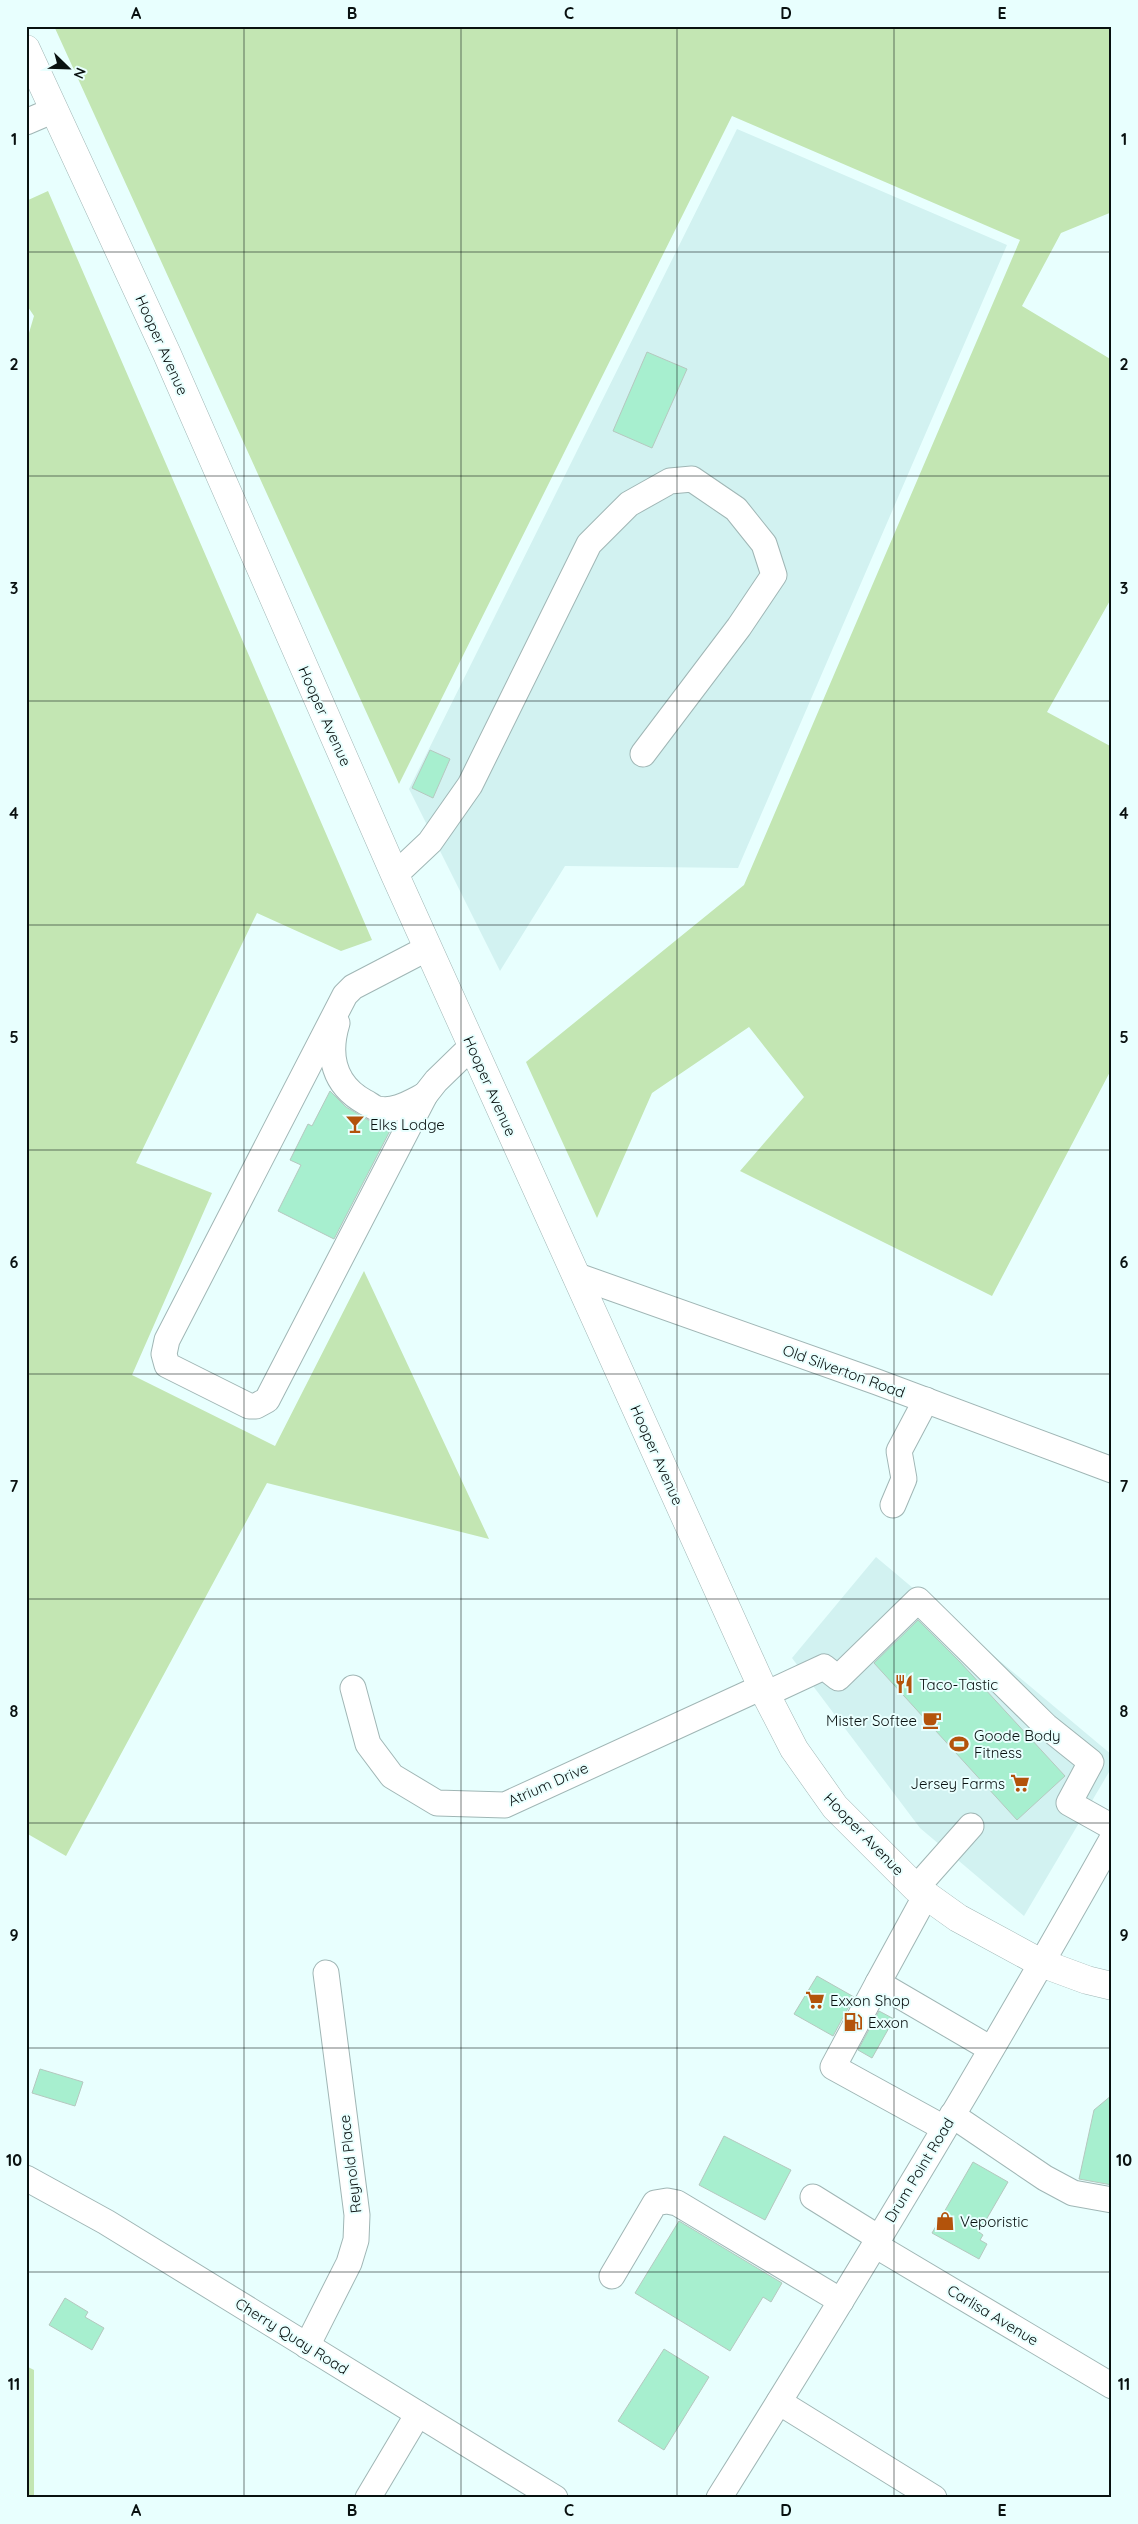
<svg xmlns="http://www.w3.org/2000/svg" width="1138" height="2524" font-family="Quicksand,sans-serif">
  <rect width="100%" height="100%" fill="#e8fffe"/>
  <g fill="#d2f2f1">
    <path d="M737 129 1007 245 738 868 565 866 500 971 409 789Z"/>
    <path d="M876 1557 1112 1755V1767L1024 1916 920 1828 792 1658Z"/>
  </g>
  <g fill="#c3e6b3">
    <path d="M54 26H1112V212L1061 233 1022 306 1112 360V597L1047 712 1112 747V1068L992 1296 740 1171 804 1097 749 1027 652 1093 597 1218 526 1062 744 885 1020 240 732 116 399 784Z"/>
    <path d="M48 191 372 940 341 951 257 913 136 1163 212 1193 132 1375 275 1446 364 1271 489 1539 267 1483 66 1856 26 1833V343L34 316 26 304V201Z"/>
    <path d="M26 2366 34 2370V2498H26Z"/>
  </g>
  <g fill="#a7efcf" stroke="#b5c8bf">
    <path d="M647 352 687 369 652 448 613 431Z"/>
    <path d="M430 750 450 759 433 798 412 788Z"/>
    <path d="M330 1091 346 1107 368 1120 382 1124 394 1123 334 1239 278 1211 301 1165 290 1160 308 1124 312 1126Z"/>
    <path d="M918 1620 960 1662 1065 1776 1017 1820 874 1663Z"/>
    <path d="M817 1976 854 1997 833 2036 794 2014Z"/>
    <path d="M879 2011 894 2019 872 2058 858 2050Z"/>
    <path d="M40 2069 83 2082 75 2106 32 2093Z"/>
    <path d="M1112 2095V2185L1079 2179 1094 2110Z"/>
    <path d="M724 2136 791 2170 765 2220 699 2185Z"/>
    <path d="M973 2162 1008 2182 979 2232 983 2235 980 2240 987 2244 979 2259 932 2233Z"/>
    <path d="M679 2221 782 2283 771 2302 763 2297 730 2351 635 2293Z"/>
    <path d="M65 2298 88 2312 85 2317 104 2328 92 2350 49 2325Z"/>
    <path d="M664 2349 709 2377 664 2450 618 2421Z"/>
  </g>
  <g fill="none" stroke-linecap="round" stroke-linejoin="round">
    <g stroke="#a0b6b5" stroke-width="27">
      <g id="minor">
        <path d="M26 122 54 110"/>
        <path d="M395 875 430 842 470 785 589 544 629 504 670 481 692 479 736 509 764 544 774 575 739 627 643 754"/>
        <path d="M428 948 353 987 345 995 167 1340 164 1354 167 1365 249 1406H256L267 1400 425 1095 436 1081 472 1046"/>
        <path d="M337 1023C327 1056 334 1085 365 1102 369 1104 374 1108 378 1109 394 1113 411 1102 425 1095"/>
        <path d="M575 1275 877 1382 1112 1470"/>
        <path d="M893 1505 904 1479 899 1451 926 1400"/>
        <path d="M353 1688 368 1744 392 1776 437 1803 505 1805 762 1687"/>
        <path d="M766 1694 824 1667 838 1678 918 1600 1046 1726 1091 1762 1069 1803 1112 1827"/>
        <path d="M916 1888 971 1826"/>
        <path d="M878 1983 926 1895"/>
        <path d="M952 2115 1045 2178 1073 2193 1112 2200"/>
        <path d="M944 2128 833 2067 878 1983 991 2049"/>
        <path d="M26 2178 106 2222 555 2498"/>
        <path d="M813 2197 879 2238"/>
        <path d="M875 2245 1112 2386"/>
        <path d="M612 2276 655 2203 667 2201 677 2203 841 2301"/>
        <path d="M307 2346 349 2263 356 2240 357 2215 326 1973"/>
        <path d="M779 2402 934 2498"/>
        <path d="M368 2498 418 2414"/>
        <path d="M719 2498C855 2281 987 2062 1112 1839"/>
      </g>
    </g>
    <g stroke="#a0b6b5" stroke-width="29">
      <path id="major" d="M26 49 167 354 395 875 762 1687 794 1749 835 1807 916 1888 958 1918 1041 1963 1087 1980 1112 1986"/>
    </g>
    <use href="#minor" stroke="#fff" stroke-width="25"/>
    <use href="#major" stroke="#fff" stroke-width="28"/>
  </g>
  <path fill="none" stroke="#091110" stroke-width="1" stroke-opacity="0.55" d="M244 26V2498M461 26V2498M677 26V2498M894 26V2498M26 252H1112M26 476H1112M26 701H1112M26 925H1112M26 1150H1112M26 1374H1112M26 1599H1112M26 1823H1112M26 2048H1112M26 2272H1112"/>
  <defs>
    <g id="bar-bare" transform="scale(1.5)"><path d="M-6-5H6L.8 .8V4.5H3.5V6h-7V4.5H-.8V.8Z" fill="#b3530b" stroke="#e8fffe" stroke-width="2.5" paint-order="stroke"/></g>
    <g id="restaurant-bare" transform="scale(1.5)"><path d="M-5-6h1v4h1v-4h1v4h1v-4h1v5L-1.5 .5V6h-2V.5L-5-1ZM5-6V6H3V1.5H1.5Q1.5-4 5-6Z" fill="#b3530b" stroke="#e8fffe" stroke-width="2.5" paint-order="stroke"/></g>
    <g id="cafe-bare" transform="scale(1.5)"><path d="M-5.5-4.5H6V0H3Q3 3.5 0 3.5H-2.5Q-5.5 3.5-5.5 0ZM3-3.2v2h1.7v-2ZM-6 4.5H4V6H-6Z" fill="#b3530b" stroke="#e8fffe" stroke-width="2.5" paint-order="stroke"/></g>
    <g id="stadium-bare" transform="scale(1.5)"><path d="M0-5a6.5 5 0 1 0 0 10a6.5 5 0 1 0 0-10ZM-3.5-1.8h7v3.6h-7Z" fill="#b3530b" stroke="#e8fffe" stroke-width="2.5" paint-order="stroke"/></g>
    <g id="supermarket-bare" transform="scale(1.5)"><path d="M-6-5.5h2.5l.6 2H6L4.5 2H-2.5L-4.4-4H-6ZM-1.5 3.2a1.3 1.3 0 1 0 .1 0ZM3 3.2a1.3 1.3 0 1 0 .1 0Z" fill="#b3530b" stroke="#e8fffe" stroke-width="2.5" paint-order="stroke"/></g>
    <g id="fuel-bare" transform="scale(1.5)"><path d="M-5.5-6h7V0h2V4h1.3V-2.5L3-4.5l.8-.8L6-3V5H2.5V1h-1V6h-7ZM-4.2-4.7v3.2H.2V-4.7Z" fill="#b3530b" stroke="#e8fffe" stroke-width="2.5" paint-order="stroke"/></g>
    <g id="shop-bare" transform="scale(1.5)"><path d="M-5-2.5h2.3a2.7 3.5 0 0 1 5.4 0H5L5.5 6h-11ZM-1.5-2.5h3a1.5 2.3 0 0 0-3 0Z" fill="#b3530b" stroke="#e8fffe" stroke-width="2.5" paint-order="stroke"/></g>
  </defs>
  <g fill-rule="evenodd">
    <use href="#bar-bare" x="355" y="1124"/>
    <use href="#restaurant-bare" x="904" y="1684"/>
    <use href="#cafe-bare" x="932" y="1720"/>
    <use href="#stadium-bare" x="959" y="1744"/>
    <use href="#supermarket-bare" x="1020" y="1783"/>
    <use href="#supermarket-bare" x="815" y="2000"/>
    <use href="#fuel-bare" x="853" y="2022"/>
    <use href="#shop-bare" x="945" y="2221"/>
  </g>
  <g text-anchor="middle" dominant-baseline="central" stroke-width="4" stroke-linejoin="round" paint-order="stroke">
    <g font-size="15" fill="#091110" stroke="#e8fffe">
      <text transform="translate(162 345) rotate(66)">Hooper Avenue</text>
      <text transform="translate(325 716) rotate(66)">Hooper Avenue</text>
      <text transform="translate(490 1086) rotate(66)">Hooper Avenue</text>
      <text transform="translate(844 1371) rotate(20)">Old Silverton Road</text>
      <text transform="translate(657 1455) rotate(66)">Hooper Avenue</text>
      <text transform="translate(548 1784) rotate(-24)">Atrium Drive</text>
      <text transform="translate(864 1834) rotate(46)">Hooper Avenue</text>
      <text transform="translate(350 2164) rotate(-97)">Reynold Place</text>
      <text transform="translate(919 2170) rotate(-59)">Drum Point Road</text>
      <text transform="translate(993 2315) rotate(31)">Carlisa Avenue</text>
      <text transform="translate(292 2336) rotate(32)">Cherry Quay Road</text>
    </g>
    <g font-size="15" fill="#091110" stroke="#e8fffe" text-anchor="start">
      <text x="370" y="1124">Elks Lodge</text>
      <text x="919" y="1684">Taco-Tastic</text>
      <text x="917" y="1720" text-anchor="end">Mister Softee</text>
      <text x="974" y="1735">Goode Body<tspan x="974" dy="17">Fitness</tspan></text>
      <text x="1005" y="1783" text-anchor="end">Jersey Farms</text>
      <text x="830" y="2000">Exxon Shop</text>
      <text x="868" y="2022">Exxon</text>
      <text x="960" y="2221">Veporistic</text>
    </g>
  </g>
  <rect width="1138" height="2524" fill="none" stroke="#e8fffe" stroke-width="55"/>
  <g transform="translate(68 68) rotate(113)" stroke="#e8fffe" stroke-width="4" paint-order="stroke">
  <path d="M0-4L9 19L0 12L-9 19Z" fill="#091110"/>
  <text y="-8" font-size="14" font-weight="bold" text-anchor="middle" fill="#091110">N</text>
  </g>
  <rect x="28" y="28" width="1082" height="2468" fill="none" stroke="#091110" stroke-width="2"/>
  <g font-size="16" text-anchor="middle" font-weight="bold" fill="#091110">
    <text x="136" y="19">A</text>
    <text x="352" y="19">B</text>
    <text x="569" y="19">C</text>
    <text x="786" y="19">D</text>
    <text x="1002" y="19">E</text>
    <text x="14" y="145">1</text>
    <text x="1124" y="145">1</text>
    <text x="14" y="370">2</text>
    <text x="1124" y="370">2</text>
    <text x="14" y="594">3</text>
    <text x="1124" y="594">3</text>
    <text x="14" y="819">4</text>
    <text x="1124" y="819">4</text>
    <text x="14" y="1043">5</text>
    <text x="1124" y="1043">5</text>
    <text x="14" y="1268">6</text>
    <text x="1124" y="1268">6</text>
    <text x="14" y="1492">7</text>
    <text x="1124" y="1492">7</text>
    <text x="14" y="1717">8</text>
    <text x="1124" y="1717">8</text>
    <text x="14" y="1941">9</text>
    <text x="1124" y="1941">9</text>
    <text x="14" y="2166">10</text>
    <text x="1124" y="2166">10</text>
    <text x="14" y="2390">11</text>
    <text x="1124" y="2390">11</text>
    <text x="136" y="2516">A</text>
    <text x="352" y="2516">B</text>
    <text x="569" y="2516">C</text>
    <text x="786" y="2516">D</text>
    <text x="1002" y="2516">E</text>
  </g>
</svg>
